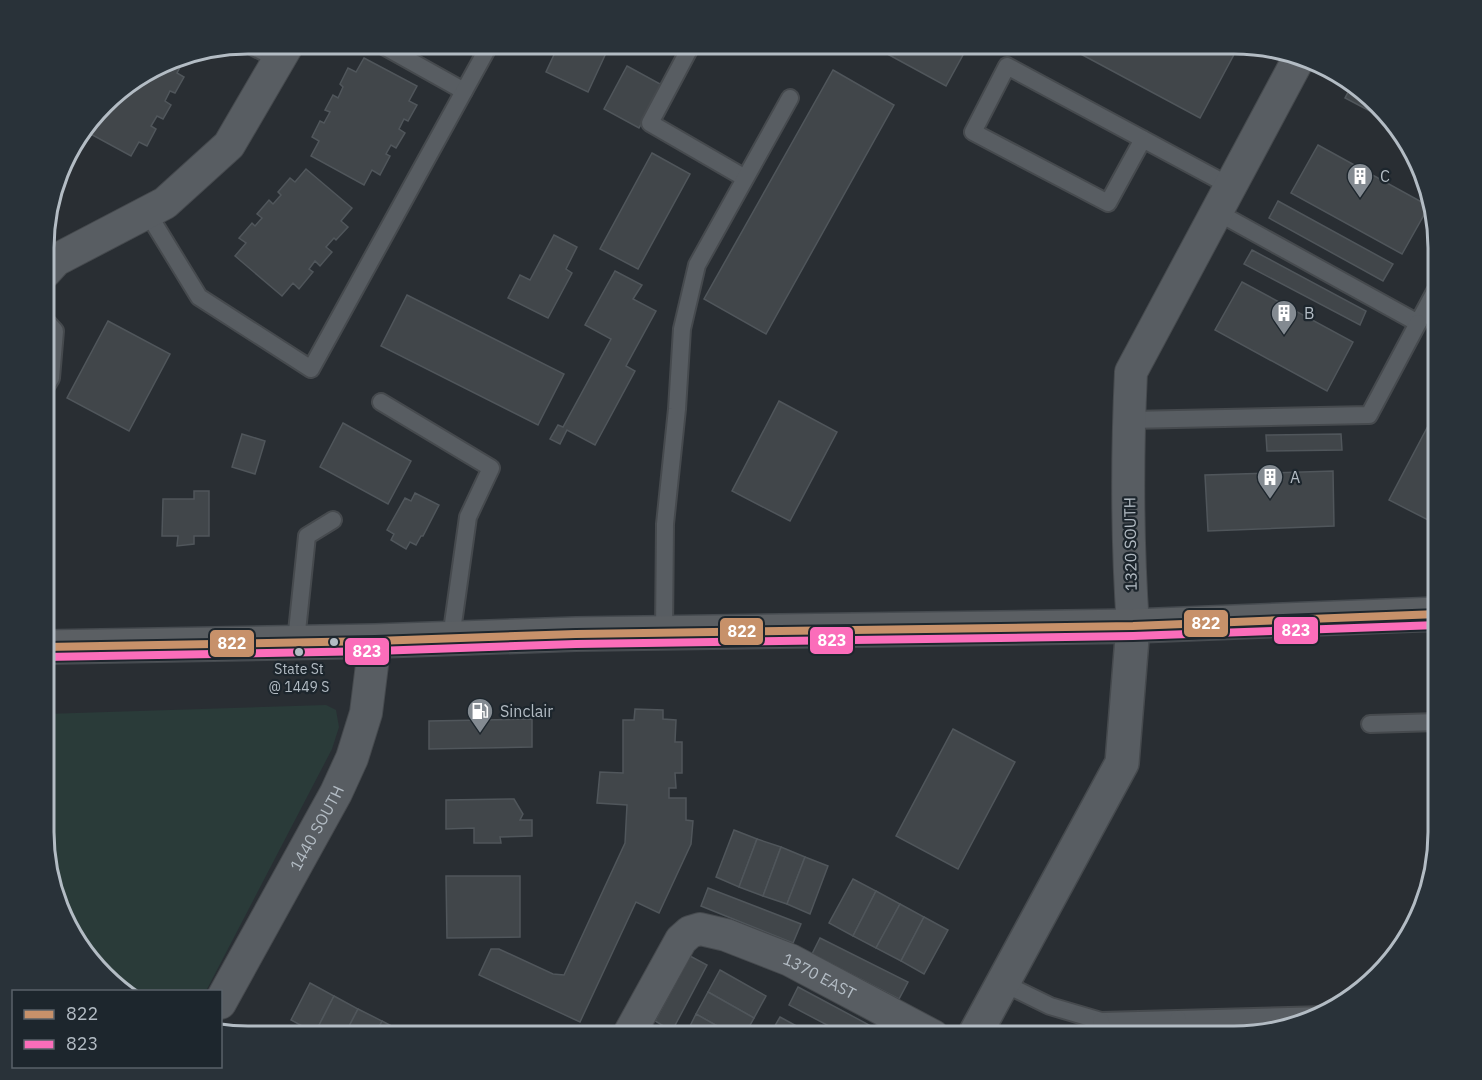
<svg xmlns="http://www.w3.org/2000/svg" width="1482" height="1080" font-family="'IBM Plex Sans',sans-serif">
  <rect width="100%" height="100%" fill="#292e33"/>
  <path fill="#2a3b39" d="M326 705 336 710 339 727 332 749 206 991H121L71 934 45 858V714Z"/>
  <g fill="#41464a" stroke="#50565b" stroke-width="1.5">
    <path d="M559 44H591L607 51 588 92 546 72Z"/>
    <path d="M869 44H969L946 86Z"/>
    <path d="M1062 44H1232L1238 47 1200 118Z"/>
    <path d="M182 57 185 58 177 73 184 77 175 93 170 91 165 101 171 105 163 119 157 116 151 126 156 129 147 146 139 142 131 156 85 131 113 95 170 59Z"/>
    <path d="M364 58 417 86 409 101 417 105 408 121 404 119 399 129 405 133 396 148 391 145 386 154 390 156 380 175 372 170 364 185 311 156 319 141 312 137 320 121 324 123 330 112 325 110 333 95 338 98 343 87 340 84 348 68 356 72Z"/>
    <path d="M627 66 662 85 639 128 604 109Z"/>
    <path d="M833 70 894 105 766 334 704 299Z"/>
    <path d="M1353 83 1359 86 1387 120 1345 98Z"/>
    <path d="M1318 145 1429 206 1402 254 1291 193Z"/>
    <path d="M652 153 690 174 638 269 600 249Z"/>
    <path d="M306 169 352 208 341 221 348 227 336 240 334 238 326 247 332 252 320 266 315 261 309 269 313 272 299 289 293 283 282 296 235 256 246 243 239 238 252 223 255 226 262 218 257 214 269 200 273 204 281 195 278 192 290 178 295 182Z"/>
    <path d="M1278 201 1393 264 1383 281 1269 218Z"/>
    <path d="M554 235 577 247 566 269 572 273 548 318 508 298 520 275 530 280Z"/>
    <path d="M1252 250 1366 311 1360 325 1244 264Z"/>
    <path d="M615 271 642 285 633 299 656 311 626 366 635 371 595 445 567 430 560 444 550 439 558 425 563 427 611 339 585 325Z"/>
    <path d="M1242 282 1353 342 1327 391 1215 330Z"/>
    <path d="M407 295 564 374 538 425 381 346Z"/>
    <path d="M108 321 170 354 129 431 67 398Z"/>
    <path d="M779 401 837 432 790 521 732 491Z"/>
    <path d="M1438 407V525L1389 500Z"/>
    <path d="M343 423 411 461 388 504 320 467Z"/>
    <path d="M242 434 265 441 255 474 232 467Z"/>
    <path d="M1341 434 1342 450 1267 451 1266 435Z"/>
    <path d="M1333 471 1334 526 1208 531 1205 475Z"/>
    <path d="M194 491H209V536H194V544L177 546 178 536H162L163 499H194Z"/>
    <path d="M415 493 439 505 423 536H421L416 545 410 542 406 549 391 540 394 534 387 530 405 498 411 501Z"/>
    <path d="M635 709 663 710V719L676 720 675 742H682V773H675L676 788H669V798H686V820L693 821 691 844 659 913 636 902 580 1022 479 975 491 949H499L553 974 564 975 625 843 627 805 597 803 600 772 623 773V720H634Z"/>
    <path d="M532 719V747L429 749V721Z"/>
    <path d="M953 729 1015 762 958 869 896 836Z"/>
    <path d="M514 799 523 814 520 820H532V836L500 837 501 843H474V828L446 829V800Z"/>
    <path d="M734 830 757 839 739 887 716 877Z"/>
    <path d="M757 839 781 847 763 896 739 887Z"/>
    <path d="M781 847 805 857 787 904 763 896Z"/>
    <path d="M805 857 828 866 810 914 787 904Z"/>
    <path d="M446 876H520V937L447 938Z"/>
    <path d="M853 879 876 891 853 936 829 923Z"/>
    <path d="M708 888 801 924 793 943 701 906Z"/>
    <path d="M876 891 900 904 876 948 853 936Z"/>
    <path d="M900 904 924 917 901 961 876 948Z"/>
    <path d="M924 917 948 930 924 974 901 961Z"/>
    <path d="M820 938 908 982 899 999 812 954Z"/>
    <path d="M690 956 707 965 672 1031 655 1021Z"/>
    <path d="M720 970 766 996 754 1018 708 992Z"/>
    <path d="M310 983 334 996 315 1033 291 1020Z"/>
    <path d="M798 987 884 1033 882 1036H848L789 1005Z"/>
    <path d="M708 992 754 1018 744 1036H735L696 1014Z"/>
    <path d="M334 996 358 1009 344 1036H321L315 1033Z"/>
    <path d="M358 1009 382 1021 375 1036H344Z"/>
    <path d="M696 1014 735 1036H685Z"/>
    <path d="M780 1017 804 1030 800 1036H769Z"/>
    <path d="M382 1021 407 1034 406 1036H375Z"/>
  </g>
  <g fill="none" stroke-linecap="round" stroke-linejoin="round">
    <g stroke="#464a4e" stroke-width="20">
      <g id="service">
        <path d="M248 44 279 60"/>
        <path d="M380 44 464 91"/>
        <path d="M692 44 650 123 745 178"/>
        <path d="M1143 139 1108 203 973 132 1007 66C1082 106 1156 146 1230 186"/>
        <path d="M147 212 199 297 311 369 490 44"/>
        <path d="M1217 212 1418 323 1438 286"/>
        <path d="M45 320 55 331 51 378 45 388"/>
        <path d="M381 402 491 468 468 517 451 638"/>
        <path d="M1129 420 1369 415 1418 323"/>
        <path d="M664 633 665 524 677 409 682 329 697 265 790 98"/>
        <path d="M296 641 307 536 333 520"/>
        <path d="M1370 724 1438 722"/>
        <path d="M1003 983 1050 1006 1101 1021 1325 1015"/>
        <path d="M1178 1019V1036"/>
        <path d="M1101 1021 1102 1036"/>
      </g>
    </g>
    <g stroke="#464a4e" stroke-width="34">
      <g id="minor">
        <path d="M45 272 56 260 165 203 229 145 288 44"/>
        <path d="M1133 626C1127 541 1127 456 1131 372L1300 56"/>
        <path id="s1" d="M220 1003 336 793 352 758 366 713 375 641"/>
        <path id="s2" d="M628 1036 681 940 690 932 700 929 726 935 790 960 933 1036"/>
      </g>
    </g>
    <g stroke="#464a4e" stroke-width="36">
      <path id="tertiary" d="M974 1036 1122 763 1133 626"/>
    </g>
    <g stroke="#464b50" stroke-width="36">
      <path id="primary" d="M45 647 375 641 576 634 1133 626 1438 614"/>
    </g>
    <use href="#service" stroke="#585d62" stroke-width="16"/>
    <use href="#minor" stroke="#585d62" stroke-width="32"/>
    <use href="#tertiary" stroke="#585d62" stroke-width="33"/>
    <use href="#primary" stroke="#5b5f63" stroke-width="33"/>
    <g stroke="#1d262d" stroke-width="12">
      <path id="bus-1" d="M45 647 375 641 576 634 1133 626 1438 614"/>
    </g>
    <g stroke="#1d262d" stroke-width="12">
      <path id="bus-2" d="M45 657 375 651 576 644 1133 636 1438 625"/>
    </g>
    <use href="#bus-1" stroke="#c7916a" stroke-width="8"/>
    <use href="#bus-2" stroke="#fb6dba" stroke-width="8"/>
  </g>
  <defs>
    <g id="building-pin" transform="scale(1.35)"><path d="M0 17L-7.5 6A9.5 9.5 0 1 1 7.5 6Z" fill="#838a91" stroke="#1d262d"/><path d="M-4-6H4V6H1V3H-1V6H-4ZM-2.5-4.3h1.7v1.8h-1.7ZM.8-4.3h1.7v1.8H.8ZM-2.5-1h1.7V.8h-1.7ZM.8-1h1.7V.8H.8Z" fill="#fff"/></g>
    <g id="fuel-pin" transform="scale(1.35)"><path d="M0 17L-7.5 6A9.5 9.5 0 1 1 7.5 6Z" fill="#838a91" stroke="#1d262d"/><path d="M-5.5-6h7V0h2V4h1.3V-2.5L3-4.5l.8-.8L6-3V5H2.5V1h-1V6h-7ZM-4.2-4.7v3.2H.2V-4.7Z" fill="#fff"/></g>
  </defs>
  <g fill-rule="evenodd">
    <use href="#building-pin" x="1360" y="176"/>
    <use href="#building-pin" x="1284" y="313"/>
    <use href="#building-pin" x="1270" y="477"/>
    <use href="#fuel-pin" x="480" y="711"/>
  </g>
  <g fill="#b3bcc4" stroke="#1d262d" stroke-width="2">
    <circle cx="334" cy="642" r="5"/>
    <circle cx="299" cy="652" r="5"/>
  </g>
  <g text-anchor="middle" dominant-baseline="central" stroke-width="4.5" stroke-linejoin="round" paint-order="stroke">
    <g font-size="14" fill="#b3bcc4" stroke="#1d262d">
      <text x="299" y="669">State St<tspan x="299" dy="18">@ 1449 S</tspan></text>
    </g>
    <g font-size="16" fill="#b3bcc4" stroke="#1d262d" text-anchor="start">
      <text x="1380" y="176">C</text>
      <text x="1304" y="313">B</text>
      <text x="1290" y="477">A</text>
      <text x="500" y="711">Sinclair</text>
    </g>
    <g font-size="16" fill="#b3bcc4" stroke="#1d262d">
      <text transform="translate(1130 544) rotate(-91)">1320 SOUTH</text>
      <text stroke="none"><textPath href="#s1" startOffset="200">1440 SOUTH</textPath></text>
      <text stroke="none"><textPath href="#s2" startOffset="261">1370 EAST</textPath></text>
    </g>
  </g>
  <path d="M0 0H1482V1080H0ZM248 54H1234A194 194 0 0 1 1428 248V832A194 194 0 0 1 1234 1026H248A194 194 0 0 1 54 832V248A194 194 0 0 1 248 54Z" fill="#293239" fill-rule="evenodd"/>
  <path fill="none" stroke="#b3bcc4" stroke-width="3" d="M248 54H1234A194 194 0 0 1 1428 248V832A194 194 0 0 1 1234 1026H248A194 194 0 0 1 54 832V248A194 194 0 0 1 248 54Z"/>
  <g stroke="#1d262d" stroke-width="2">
    <rect x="1183" y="609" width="46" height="29" rx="6" fill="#c7916a"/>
    <rect x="1273" y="616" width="46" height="29" rx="6" fill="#fb6dba"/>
    <rect x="719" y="617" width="45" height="29" rx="6" fill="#c7916a"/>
    <rect x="809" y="626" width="45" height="29" rx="6" fill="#fb6dba"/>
    <rect x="209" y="629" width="46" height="29" rx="6" fill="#c7916a"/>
    <rect x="344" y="637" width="46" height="29" rx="6" fill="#fb6dba"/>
  </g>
  <g font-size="16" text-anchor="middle" font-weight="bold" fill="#fff">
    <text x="1206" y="629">822</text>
    <text x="1296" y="636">823</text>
    <text x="742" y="637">822</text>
    <text x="832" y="646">823</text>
    <text x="232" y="649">822</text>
    <text x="367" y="657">823</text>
  </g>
  <rect x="12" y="990" width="210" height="78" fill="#1d262d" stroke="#596269" stroke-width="1.5"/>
  <rect x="24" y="1010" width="30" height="9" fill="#c7916a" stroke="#596269" stroke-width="1.5"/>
  <text x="66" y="1020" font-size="18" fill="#b3bcc4">822</text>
  <rect x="24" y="1040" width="30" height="9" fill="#fb6dba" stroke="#596269" stroke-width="1.5"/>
  <text x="66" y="1050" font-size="18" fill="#b3bcc4">823</text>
</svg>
